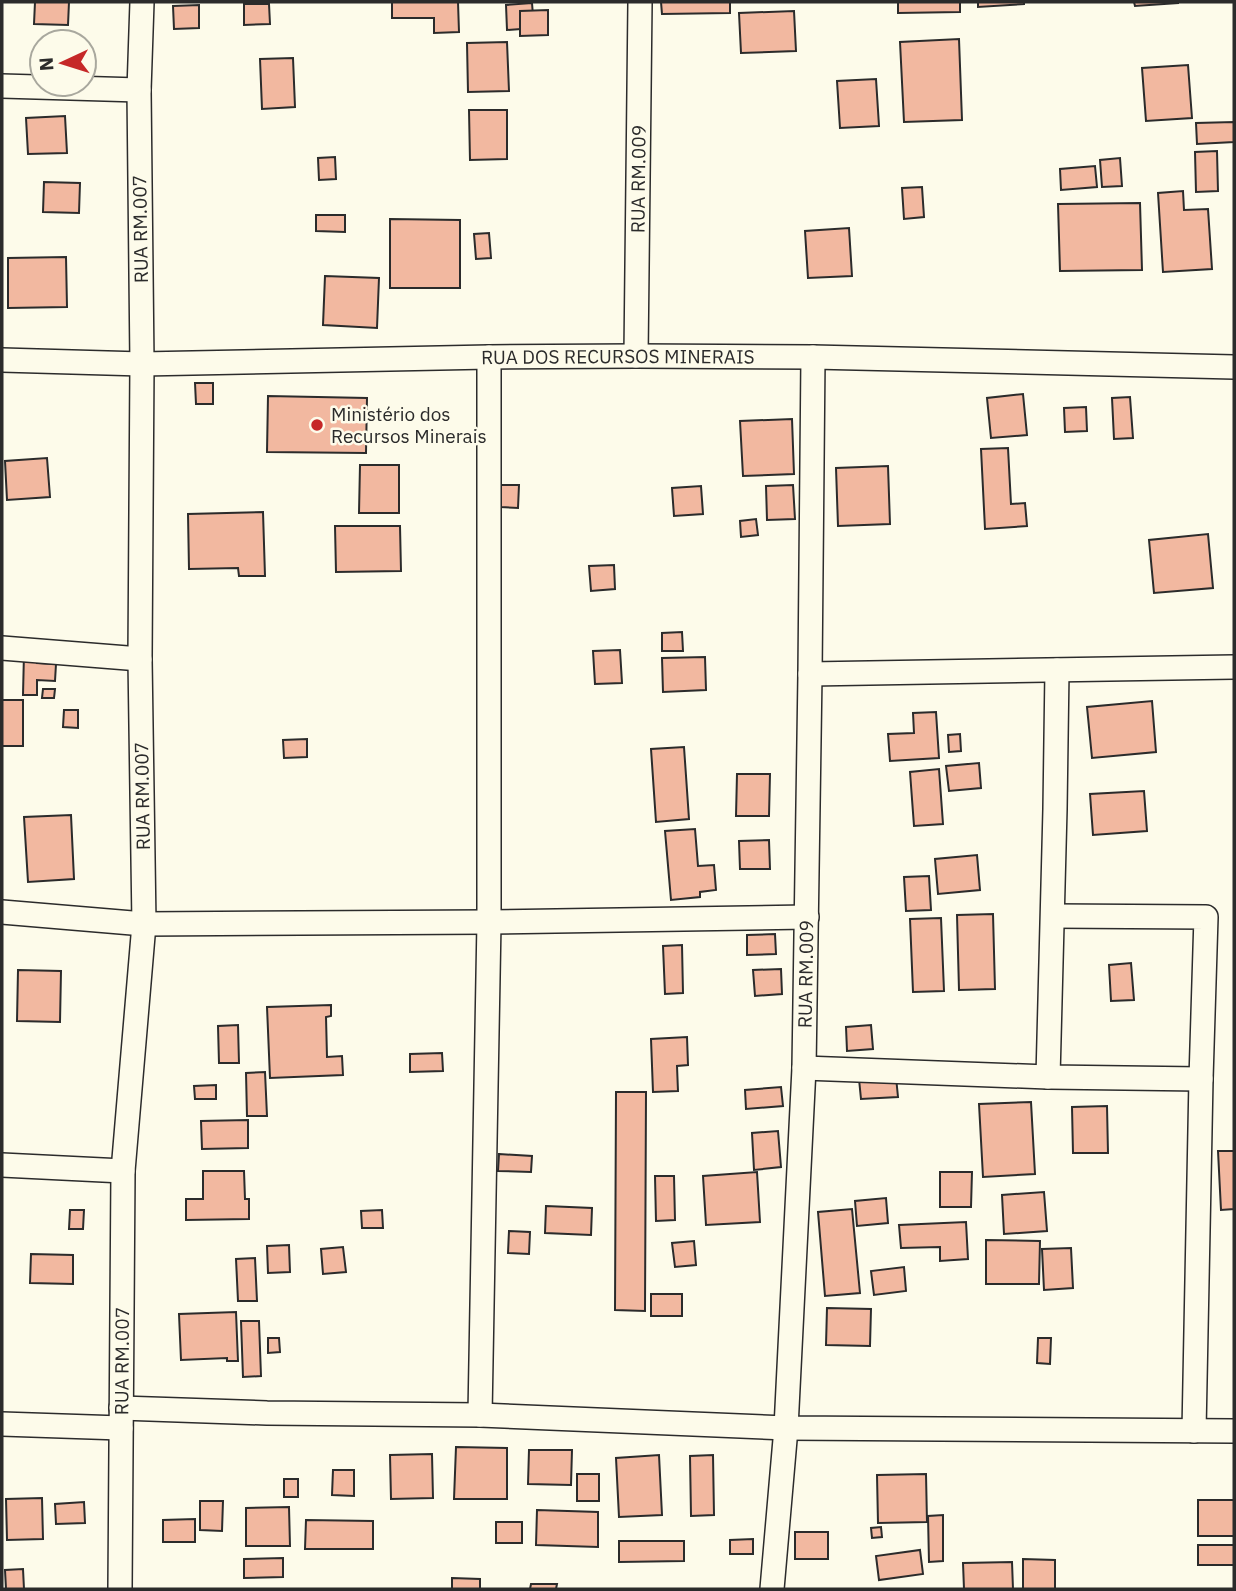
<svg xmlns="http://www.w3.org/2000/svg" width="1236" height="1591" font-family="'IBM Plex Sans',sans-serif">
  <rect width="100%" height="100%" fill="#fdfbea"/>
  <g fill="#f2b8a0" stroke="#2b2b2b" stroke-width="2">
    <path d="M35 2H69L68 25 34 24Z"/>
    <path d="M392 2H458L459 32 434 33V18H392Z"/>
    <path d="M661 2H730V13L662 14Z"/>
    <path d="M898 2H960V12L898 13Z"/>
    <path d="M978 2H1024V4L978 7Z"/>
    <path d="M1134 2H1178V3L1135 6Z"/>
    <path d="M532 3 534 28 507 30 506 5Z"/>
    <path d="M244 4H269L270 24 244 25Z"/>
    <path d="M199 5V28L174 29 173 6Z"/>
    <path d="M548 10V35L520 36V11Z"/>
    <path d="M794 11 796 51 741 53 739 13Z"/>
    <path d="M959 39 962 120 904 122 900 42Z"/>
    <path d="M507 42 509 91 468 92 467 43Z"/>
    <path d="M293 58 295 107 262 109 260 59Z"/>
    <path d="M1188 65 1192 118 1146 121 1142 68Z"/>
    <path d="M876 79 879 126 840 128 837 81Z"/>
    <path d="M469 110H507V159L470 160Z"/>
    <path d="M65 116 67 153 28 154 26 118Z"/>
    <path d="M1234 122V142L1197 144 1196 123Z"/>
    <path d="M1217 151 1218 191 1196 192 1195 152Z"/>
    <path d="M335 157 336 179 319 180 318 158Z"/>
    <path d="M1120 158 1122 186 1102 187 1100 160Z"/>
    <path d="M1095 166 1097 187 1061 190 1060 169Z"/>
    <path d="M44 182 80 183 79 213 43 212Z"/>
    <path d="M922 187 924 217 904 219 902 188Z"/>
    <path d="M1183 191 1184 210 1208 209 1212 269 1163 272 1158 193Z"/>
    <path d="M1140 203 1142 270 1060 271 1058 204Z"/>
    <path d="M316 215H345V232L316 231Z"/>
    <path d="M390 219 460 220V288H390Z"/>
    <path d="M849 228 852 276 808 278 805 231Z"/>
    <path d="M489 233 491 258 476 259 474 234Z"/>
    <path d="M66 257 67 307 8 308V258Z"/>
    <path d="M325 276 379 278 377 328 323 325Z"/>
    <path d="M195 383H213V404H196Z"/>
    <path d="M1023 394 1027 435 991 438 987 398Z"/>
    <path d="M268 396 367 398 366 453 267 452Z"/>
    <path d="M1130 397 1133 438 1114 439 1112 398Z"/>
    <path d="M1086 407 1087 431 1065 432 1064 408Z"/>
    <path d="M792 419 794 474 743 476 740 421Z"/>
    <path d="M1008 448 1011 504 1025 503 1027 526 985 529 981 449Z"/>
    <path d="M47 458 50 497 7 500 5 461Z"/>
    <path d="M360 465H399V513H359Z"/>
    <path d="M888 466 890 524 838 526 836 468Z"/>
    <path d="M501 485H519L518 508 501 507Z"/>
    <path d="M793 485 795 519 767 520 766 486Z"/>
    <path d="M701 486 703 514 674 516 672 488Z"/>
    <path d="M263 512 265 576H239L238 568 189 569 188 514Z"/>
    <path d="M756 519 758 535 741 537 740 521Z"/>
    <path d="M335 526H400L401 571 336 572Z"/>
    <path d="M1208 534 1213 588 1154 593 1149 540Z"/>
    <path d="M614 565 615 589 591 591 589 566Z"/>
    <path d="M682 632 683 651H662V633Z"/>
    <path d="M620 650 622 683 595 684 593 651Z"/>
    <path d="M24 653H38L37 663 56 664 55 681 37 680V695H23Z"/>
    <path d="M705 657 706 690 663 692 662 658Z"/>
    <path d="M43 689H55L54 698H42Z"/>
    <rect x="2" y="700" width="21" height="46"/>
    <path d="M1152 701 1156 752 1092 758 1087 707Z"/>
    <path d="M64 710H78V728L63 727Z"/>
    <path d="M936 712 939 758 890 761 888 734 914 733 913 713Z"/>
    <path d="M960 734 961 751 949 752 948 735Z"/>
    <path d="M307 739V757L284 758 283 740Z"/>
    <path d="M684 747 689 819 656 822 651 749Z"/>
    <path d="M979 763 981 788 949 791 946 766Z"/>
    <path d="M939 769 943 824 914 826 910 772Z"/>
    <path d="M737 774H770L769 816H736Z"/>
    <path d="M1144 791 1147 831 1093 835 1090 794Z"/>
    <path d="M71 815 74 879 28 882 24 817Z"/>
    <path d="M695 829 698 866 714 865 716 890 700 892V897L671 900 665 831Z"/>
    <path d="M769 840 770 869H740L739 841Z"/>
    <path d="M977 855 980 890 938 894 935 859Z"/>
    <path d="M929 876 931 910 906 911 904 877Z"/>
    <path d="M993 914 995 989 959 990 957 915Z"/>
    <path d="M941 918 944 991 913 992 910 919Z"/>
    <path d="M775 934 776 954 747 955V935Z"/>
    <path d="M682 945 683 993 665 994 663 946Z"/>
    <path d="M1131 963 1134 1000 1111 1001 1109 965Z"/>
    <path d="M781 969 782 994 755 996 753 970Z"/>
    <path d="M18 970 61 971 60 1022 17 1021Z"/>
    <path d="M331 1005V1016L326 1017 327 1057 342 1056 343 1075 270 1078 267 1007Z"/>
    <path d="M238 1025 239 1063H219L218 1026Z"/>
    <path d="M871 1025 873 1049 847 1051 846 1027Z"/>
    <path d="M687 1037 688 1065 677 1066 678 1091 653 1092 651 1039Z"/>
    <path d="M442 1053 443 1071 410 1072V1054Z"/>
    <path d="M265 1072 267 1116H247L246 1073Z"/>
    <path d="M896 1077 898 1097 861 1099 859 1079Z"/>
    <path d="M216 1085V1099H195L194 1086Z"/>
    <path d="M781 1087 783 1106 746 1109 745 1090Z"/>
    <path d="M616 1092H646L645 1311 615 1310Z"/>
    <path d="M1031 1102 1035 1174 983 1177 979 1104Z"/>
    <path d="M1107 1106 1108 1153H1073L1072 1107Z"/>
    <path d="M248 1120V1148L202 1149 201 1121Z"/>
    <path d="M778 1131 781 1167 754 1170 752 1133Z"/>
    <path d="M1218 1151H1234V1209L1221 1210Z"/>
    <path d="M499 1154 532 1156 531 1172 498 1171Z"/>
    <path d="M203 1171H244L245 1199H249V1219L186 1220V1199H203Z"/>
    <path d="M757 1172 760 1222 706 1225 703 1176Z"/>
    <path d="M940 1172H972L971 1207H940Z"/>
    <path d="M655 1176H674L675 1220 656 1221Z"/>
    <path d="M1044 1192 1047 1231 1004 1234 1002 1195Z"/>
    <path d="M886 1198 888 1223 857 1226 855 1201Z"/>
    <path d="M546 1206 592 1208 591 1235 545 1233Z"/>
    <path d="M852 1209 860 1293 825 1296 818 1212Z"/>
    <path d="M70 1210H84L83 1229H69Z"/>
    <path d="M382 1210 383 1228H362L361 1211Z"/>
    <path d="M966 1222 968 1259 940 1261V1247L901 1248 899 1225Z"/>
    <path d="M509 1231 530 1232 529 1254 508 1253Z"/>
    <path d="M986 1240 1040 1241 1039 1284H986Z"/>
    <path d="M694 1241 696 1265 675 1267 672 1243Z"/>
    <path d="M289 1245 290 1272 268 1273 267 1246Z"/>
    <path d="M343 1247 346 1272 323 1274 321 1249Z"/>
    <path d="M1071 1248 1073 1288 1044 1290 1042 1249Z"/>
    <path d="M31 1254 73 1255V1284L30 1283Z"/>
    <path d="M255 1258 257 1301H238L236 1259Z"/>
    <path d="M904 1267 906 1291 874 1295 871 1271Z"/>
    <rect x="651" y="1294" width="31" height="22"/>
    <path d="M827 1308 871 1309 870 1346 826 1345Z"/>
    <path d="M236 1312 238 1361H227V1358L181 1360 179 1314Z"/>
    <path d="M241 1321H259L261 1376 243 1377Z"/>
    <path d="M268 1338H279L280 1352 268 1353Z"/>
    <path d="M1038 1338H1051L1050 1364 1037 1363Z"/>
    <path d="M456 1447 507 1448V1499H454Z"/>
    <path d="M529 1450H572L571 1485 528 1484Z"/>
    <path d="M432 1454 433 1498 391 1499 390 1455Z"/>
    <path d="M659 1455 662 1515 619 1517 616 1458Z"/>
    <path d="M713 1455 714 1515 691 1516 690 1456Z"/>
    <path d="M333 1470H354V1496L332 1495Z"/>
    <rect x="577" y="1474" width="22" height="27"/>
    <path d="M926 1474 927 1522 878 1523 877 1475Z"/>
    <rect x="284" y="1479" width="14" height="18"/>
    <path d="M42 1498 43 1539 7 1540 6 1499Z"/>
    <rect x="1198" y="1500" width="36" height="36"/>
    <path d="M200 1501H223L222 1531 200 1530Z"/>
    <path d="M84 1502 85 1523 56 1524 55 1504Z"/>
    <path d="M289 1507 290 1546H246V1508Z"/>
    <path d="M537 1510 598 1512V1547L536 1545Z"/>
    <path d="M943 1515V1561L929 1562 928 1516Z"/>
    <path d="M195 1519V1542H163V1520Z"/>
    <path d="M306 1520 373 1521V1549H305Z"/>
    <rect x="496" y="1522" width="26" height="21"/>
    <path d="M881 1527 882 1537 872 1538 871 1528Z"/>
    <rect x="795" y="1532" width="33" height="27"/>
    <path d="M753 1539V1554H730V1540Z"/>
    <path d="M619 1541H684V1561L619 1562Z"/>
    <rect x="1198" y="1545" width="36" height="20"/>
    <path d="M920 1550 923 1574 879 1580 876 1556Z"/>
    <path d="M283 1558V1577L244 1578V1559Z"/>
    <path d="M1023 1559 1055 1560V1589H1023Z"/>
    <path d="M1012 1562 1013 1589H964L963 1563Z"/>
    <path d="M23 1569 24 1589H6L5 1570Z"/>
    <path d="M452 1578 480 1579V1589H452Z"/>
    <path d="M531 1584H557L556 1589H530Z"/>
  </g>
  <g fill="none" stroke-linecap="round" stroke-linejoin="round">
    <g stroke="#2b2b2b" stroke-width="26">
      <g id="minor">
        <path d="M2 86 139 90"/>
        <path id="s1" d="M636 356 640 2"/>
        <path id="s2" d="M2 360 142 364 489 357 636 356 813 357 1234 367"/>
        <path d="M2 648 140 659"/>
        <path d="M810 674 1234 667"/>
        <path d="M2 912 144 924 489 922 807 917"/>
        <path d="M1053 916 1206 917 1201 1079 1194 1431"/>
        <path d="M804 1068 1048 1077 1201 1079"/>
        <path d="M1048 1077 1055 809 1057 670"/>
        <path d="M2 1165 123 1171"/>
        <path d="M121 1408 267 1413 480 1415 786 1428 1234 1431"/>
        <path d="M480 1415 489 922V357"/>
        <path d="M2 1424 121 1428"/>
        <path id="s3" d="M120 1589 123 1171 144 924 140 659 142 364 139 90 142 2"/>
        <path id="s4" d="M772 1589 786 1428 804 1068 810 674 813 357"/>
      </g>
    </g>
    <use href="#minor" stroke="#fdfbea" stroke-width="23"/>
  </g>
  <circle fill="#c62828" stroke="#fdfbea" stroke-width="2.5" cx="317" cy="425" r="7"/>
  <g text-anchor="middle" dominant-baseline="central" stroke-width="5" stroke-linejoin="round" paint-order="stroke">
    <g font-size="19" fill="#2b2b2b" stroke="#fdfbea">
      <text stroke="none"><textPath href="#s1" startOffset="177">RUA RM.009</textPath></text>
      <text transform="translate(140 229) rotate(-91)">RUA RM.007</text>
      <text stroke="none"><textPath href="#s2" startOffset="616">RUA DOS RECURSOS MINERAIS</textPath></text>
      <text transform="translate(142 796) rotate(-91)">RUA RM.007</text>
      <text stroke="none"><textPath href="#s4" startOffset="616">RUA RM.009</textPath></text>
      <text stroke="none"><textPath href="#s3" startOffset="228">RUA RM.007</textPath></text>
    </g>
    <g font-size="19" fill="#2b2b2b" stroke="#fdfbea" text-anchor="start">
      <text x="331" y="414">Ministério dos<tspan x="331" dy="22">Recursos Minerais</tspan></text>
    </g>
  </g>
  <rect width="1236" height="1591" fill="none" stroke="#2b2b2b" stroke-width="7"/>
  <g transform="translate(63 63) rotate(266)"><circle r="33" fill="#fdfbea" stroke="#a9a89e" stroke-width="2"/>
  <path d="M0-5L12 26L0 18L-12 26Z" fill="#c62828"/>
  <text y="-10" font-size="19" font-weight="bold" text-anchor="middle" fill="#2b2b2b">N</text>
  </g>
</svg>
